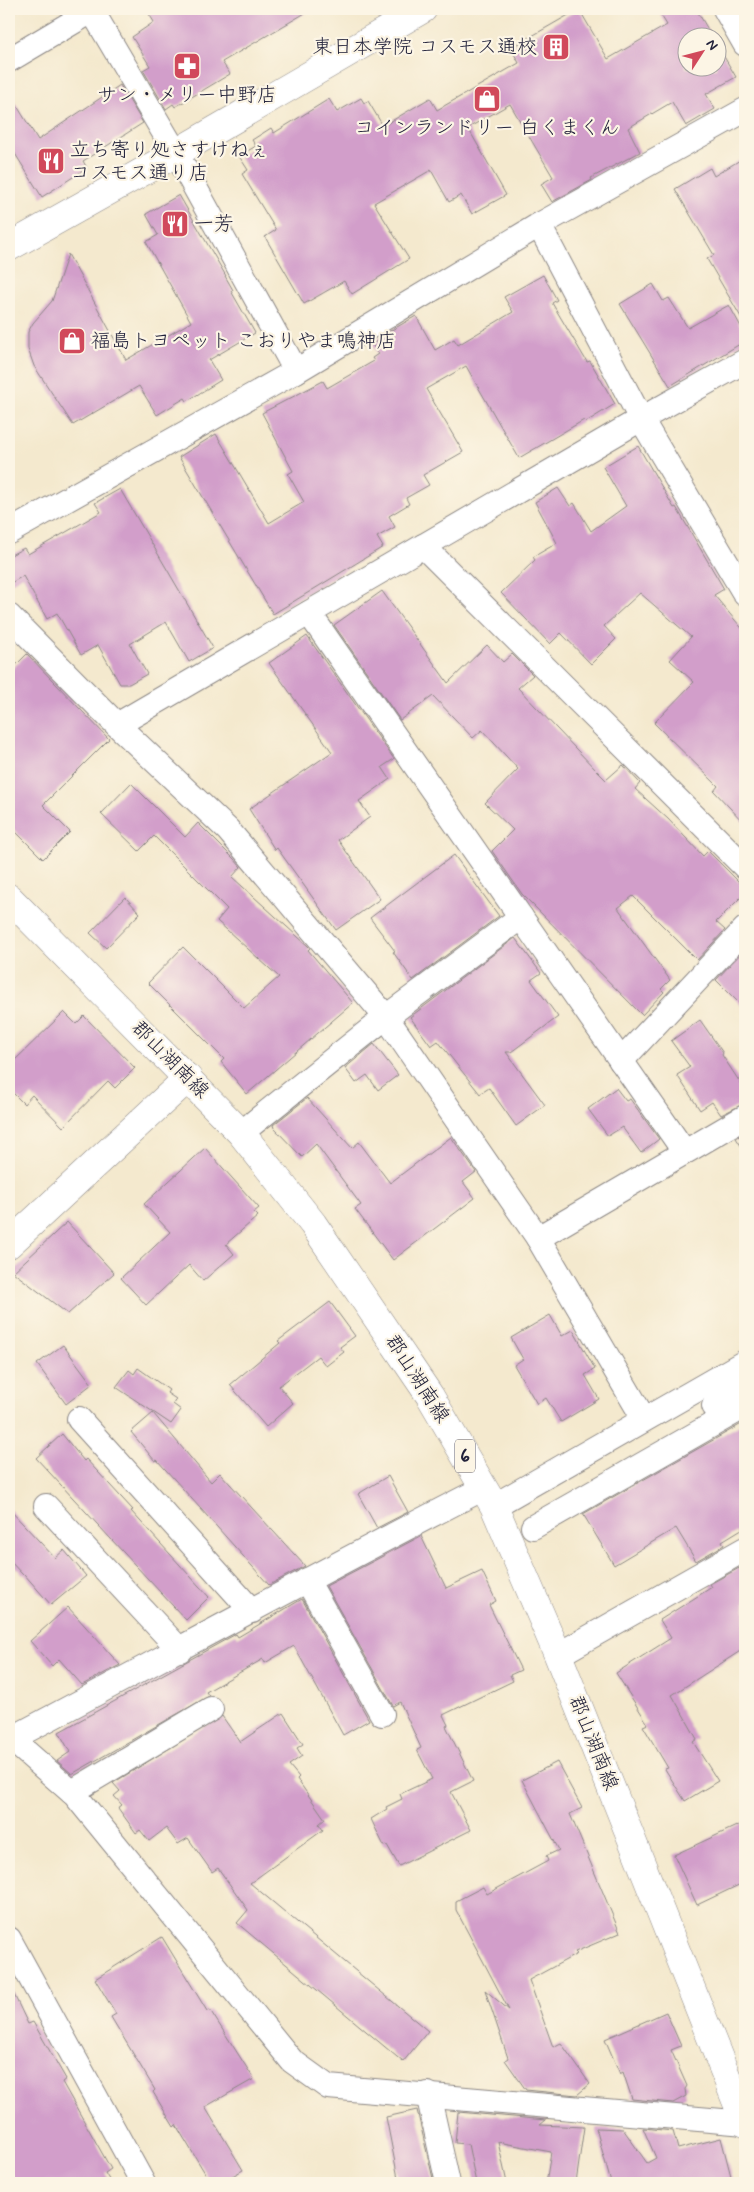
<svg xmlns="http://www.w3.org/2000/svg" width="754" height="2192" font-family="Mynerve,'Klee One',sans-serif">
  <rect width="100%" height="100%" fill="#fcf5e5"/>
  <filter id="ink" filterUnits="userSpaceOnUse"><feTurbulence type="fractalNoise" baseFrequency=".02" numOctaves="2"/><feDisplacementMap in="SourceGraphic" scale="10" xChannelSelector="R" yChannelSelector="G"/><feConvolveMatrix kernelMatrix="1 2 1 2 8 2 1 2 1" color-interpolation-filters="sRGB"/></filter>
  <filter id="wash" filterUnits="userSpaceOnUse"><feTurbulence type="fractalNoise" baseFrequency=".0096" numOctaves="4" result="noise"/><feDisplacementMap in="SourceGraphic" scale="20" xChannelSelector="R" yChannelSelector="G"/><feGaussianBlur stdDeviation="1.12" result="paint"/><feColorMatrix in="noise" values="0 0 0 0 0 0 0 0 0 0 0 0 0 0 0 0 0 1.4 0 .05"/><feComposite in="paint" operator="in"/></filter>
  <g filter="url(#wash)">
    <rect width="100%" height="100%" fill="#f4e9ce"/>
    <g id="blocks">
      <g fill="#d29eca">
        <path d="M146 9H312L222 62 230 74 175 107 173 104 166 109 143 70 150 66 132 37 154 22Z"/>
        <path d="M579 9 608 59 667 25 657 9H696L713 38H686V68H716V43L736 77 706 94 715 109 686 126 672 102 628 128 640 152 591 178 592 180 552 202 541 184 553 177 510 104 468 128 506 195 472 214 461 195 449 202 431 170 374 203 409 259 352 294 344 281 304 304 265 237 276 230 242 174 248 170 239 156 256 146 252 140 271 128 274 133 329 99 337 112 361 98 364 103 368 101 383 126 430 98 437 110 519 63 511 48Z"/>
        <path d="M120 85 143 123 83 161 87 168 42 197 9 144V93L38 140Z"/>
        <path d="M745 157V324L707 259 714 255 675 189 710 168 714 176Z"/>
        <path d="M179 195 226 276H225L233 290 231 291 255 333 209 360 221 380 187 401 185 398 157 415 139 386 73 425 34 366 28 349V332L33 323 52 301 68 254 126 360 191 322 146 242 158 235 146 214Z"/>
        <path d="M543 275 557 300 552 303 587 362 590 361 615 404 586 422 584 420 519 458 466 366 426 389 463 452 423 475 429 485 406 498 409 504 389 516 395 527 377 537 383 547 273 614 179 457 216 434 269 523 304 502 288 474 293 471 262 413 323 381 327 388 374 361 372 358 378 354 372 344 379 340 378 338 416 316 435 350 454 339 458 345 513 312 504 297Z"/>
        <path d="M653 284 663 301 669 298 688 328 729 305 745 334V341L670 386 620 304Z"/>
        <path d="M638 446 674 508 676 507 724 589 714 595 745 632V824L714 791 718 786 654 723 694 682 670 660 691 637 640 593 604 626 616 639 591 664 561 633 550 644 501 593 535 560 533 557 557 543 535 502 558 488 570 506 574 503 591 531 626 506 603 467Z"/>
        <path d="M120 489 213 648 189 662 166 622 130 644 147 674 129 684H120L98 645 81 655 57 613 47 619 23 576 9 584V556L24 548 28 554 101 512 95 503Z"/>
        <path d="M382 591 448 683 487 645 503 662 512 654 533 675 518 688 596 770 606 780 623 765 640 783 635 789 668 819 703 856 708 851 745 888V893L716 922 725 930 697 960 633 896 618 908 670 980 661 989 664 992 642 1015 522 894 492 851 513 830 485 803 518 769 482 730 473 738 433 696 400 720 334 625Z"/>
        <path d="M307 636 394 759 382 767 390 779 359 801 370 817 338 840 380 899 336 930 277 848 275 850 249 809 332 752 269 663Z"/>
        <path d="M27 654 109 739 43 805 70 832 43 859 9 825V672Z"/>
        <path d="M131 783 185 837 198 823 234 859 241 867 232 877 308 946 310 948 308 950 353 1003 247 1094 221 1062 224 1059 148 983 183 947 244 1008 279 977 217 921 227 909 154 836 139 851 101 814Z"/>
        <path d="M454 855 499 916 413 980 393 952 395 951 370 918Z"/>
        <path d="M125 897 140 913 106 948 90 933Z"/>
        <path d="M515 938 541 973 531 980 558 1017 511 1052H506L545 1105 516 1126 489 1088 480 1094 438 1041 431 1046 410 1017Z"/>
        <path d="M744 950 745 951V1009L716 980Z"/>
        <path d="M64 1012 76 1024 84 1016 135 1068 115 1088 108 1081 63 1127 32 1095 24 1104 9 1089V1066Z"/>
        <path d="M700 1020 723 1053 722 1055 745 1090V1103L721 1115 712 1102 700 1110 677 1075 690 1067 671 1041Z"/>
        <path d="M374 1044 398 1075 378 1090 367 1075 356 1083 345 1068Z"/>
        <path d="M616 1088 626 1101 630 1099 659 1139 641 1153 622 1127 608 1136 588 1109Z"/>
        <path d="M307 1098 352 1148 359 1142 390 1183 451 1137 476 1172 463 1182 475 1198 393 1260 355 1209 361 1205 316 1144 302 1157 274 1128 273 1125Z"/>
        <path d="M745 1133V1152L736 1138Z"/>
        <path d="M205 1148 259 1208 254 1212 258 1216 226 1244 234 1254 203 1281 189 1265 146 1305 121 1278 170 1232 144 1204Z"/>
        <path d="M67 1222 114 1273 68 1314 13 1272Z"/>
        <path d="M330 1302 355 1336 340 1347 344 1352 326 1366 318 1356 279 1386 293 1403 266 1427 230 1385 280 1343 278 1341Z"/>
        <path d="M550 1315 562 1336 573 1330 595 1369 585 1375 599 1399 561 1422 546 1398 537 1404 514 1365 523 1359 511 1338Z"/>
        <path d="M63 1345 92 1384 66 1404 37 1364Z"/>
        <path d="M138 1368 169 1390 167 1393 176 1399 173 1404 181 1410 171 1424 116 1387 129 1370 134 1374Z"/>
        <path d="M153 1413 211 1482 220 1473 305 1566 269 1585 157 1460 155 1461 131 1432Z"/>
        <path d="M745 1422V1527L722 1541 724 1545 696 1561 676 1528 614 1565 583 1514Z"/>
        <path d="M62 1434 84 1461 86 1459 133 1510 131 1511 209 1597 186 1620 36 1458Z"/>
        <path d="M388 1476 408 1512 377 1528 358 1494Z"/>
        <path d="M9 1509 55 1558 64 1550 86 1576 51 1605 24 1574 23 1575 9 1560Z"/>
        <path d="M421 1536 446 1588 482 1571 496 1601 489 1605 521 1670 510 1675 513 1681 443 1715 448 1725 446 1726 473 1781 451 1792 471 1830 399 1866 387 1845 384 1846 371 1819 387 1809 386 1807 402 1799 400 1794 432 1779 417 1750 421 1748 400 1702 393 1706 326 1586Z"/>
        <path d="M739 1568 745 1579V1648L672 1695 697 1739 693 1742 718 1781 685 1801 665 1769 668 1768 643 1726 648 1724 616 1673 671 1638 660 1620 712 1587 710 1584Z"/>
        <path d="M302 1599 369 1720 343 1735 294 1646 265 1663 263 1659 206 1692 209 1696 72 1774 57 1761 70 1752 59 1732 236 1634 238 1637Z"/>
        <path d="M68 1607 120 1665 82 1685 59 1659 52 1666 30 1641Z"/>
        <path d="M283 1713 303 1744 297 1748 302 1756 289 1765 299 1777 297 1779 325 1819 319 1824 323 1830 250 1883 428 2031 403 2062 237 1923 248 1910 218 1868 212 1872 188 1838 178 1844 166 1828 149 1841 140 1830 136 1833 118 1808 122 1805 114 1796 120 1791 113 1783 222 1716 240 1742Z"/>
        <path d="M557 1762 582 1808 570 1814 620 1933 575 1952 577 1954 529 1980 553 2047 561 2043 590 2084 577 2095 526 2090 505 2060 508 2058 485 1990 509 2010 456 1910V1901L483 1887 487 1894 548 1861 546 1856 559 1850 522 1780Z"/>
        <path d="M745 1822V1882L697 1905 674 1855Z"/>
        <path d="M162 1937 207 2011 210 2010 254 2079 205 2107 243 2170 220 2183H211L176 2125 174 2127 153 2092 155 2090 111 2017 116 2014 95 1979Z"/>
        <path d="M9 1984 28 2024 33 2022 66 2079 62 2082 111 2169 105 2173 111 2183H17L9 2170Z"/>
        <path d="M666 2012 681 2046 671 2050 687 2086 685 2089 686 2096 673 2103 632 2099 623 2072 620 2074 605 2039Z"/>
        <path d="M417 2110 434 2183H399L386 2117Z"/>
        <path d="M458 2112 546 2120 540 2125 584 2127 576 2183H546L551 2152 498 2142 507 2183H476L468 2144 455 2143Z"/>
        <path d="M596 2128 623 2129 647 2163 656 2158 643 2128 673 2131 678 2149 721 2138 732 2180 719 2183H611Z"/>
      </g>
    </g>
  </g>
  <g filter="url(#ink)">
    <use href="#blocks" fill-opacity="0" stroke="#8b8684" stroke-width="1"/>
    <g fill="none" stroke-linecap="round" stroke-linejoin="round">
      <g stroke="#8b8684" stroke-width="26">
        <g id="street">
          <path d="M91 9 176 153 296 371"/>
          <path d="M725 9 745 44"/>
          <path d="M9 60 95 9"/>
          <path d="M539 225 641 419 745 594"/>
          <path d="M9 532 296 371 539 225 745 110"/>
          <path d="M423 546 745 867"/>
          <path d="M309 613 684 1151"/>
          <path d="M9 616 117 725 228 830 386 1017 538 1238 644 1419"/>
          <path d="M117 725 641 419 745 361"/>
          <path d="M621 1061 745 929"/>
          <path d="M241 1133 386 1017 521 917"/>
          <path d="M538 1238 745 1117"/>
          <path d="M714 1406 745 1388"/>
          <path d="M79 1419 252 1611"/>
          <path d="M46 1506 180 1650"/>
          <path d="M494 1506 745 1362"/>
          <path d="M533 1527 745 1406"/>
          <path d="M307 1580 382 1714"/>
          <path d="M558 1655 745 1549"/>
          <path d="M9 1737 75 1795 292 2061 328 2087 745 2123"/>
          <path d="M11 1739C169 1655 325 1569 484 1488"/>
          <path d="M72 1792 211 1709"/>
          <path d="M9 1939 143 2183"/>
          <path d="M428 2094 448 2183"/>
        </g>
      </g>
      <g stroke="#8b8684" stroke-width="29">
        <g id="secondary">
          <path d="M9 247 176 153 423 9"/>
          <path d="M9 1244 188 1078"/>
        </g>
      </g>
      <g stroke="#8b8684" stroke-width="29">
        <path id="primary" d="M9 898 241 1133 313 1224 430 1396 494 1506 558 1655 745 2123"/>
      </g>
      <use href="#street" stroke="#fff" stroke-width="24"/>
      <use href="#secondary" stroke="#fff" stroke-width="28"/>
      <use href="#primary" stroke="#fff" stroke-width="28"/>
    </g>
  </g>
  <defs>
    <g id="building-square" transform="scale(1.4375)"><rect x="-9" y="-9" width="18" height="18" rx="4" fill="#d1495b" stroke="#fcf5e5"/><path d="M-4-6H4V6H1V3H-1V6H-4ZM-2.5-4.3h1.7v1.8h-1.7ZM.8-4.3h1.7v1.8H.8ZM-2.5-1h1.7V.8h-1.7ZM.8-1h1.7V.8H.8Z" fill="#fff"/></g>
    <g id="pharmacy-square" transform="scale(1.4375)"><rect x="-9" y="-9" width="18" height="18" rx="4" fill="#d1495b" stroke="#fcf5e5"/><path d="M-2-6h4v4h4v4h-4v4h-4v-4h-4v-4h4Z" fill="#fff"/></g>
    <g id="shop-square" transform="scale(1.4375)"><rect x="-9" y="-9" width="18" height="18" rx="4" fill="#d1495b" stroke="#fcf5e5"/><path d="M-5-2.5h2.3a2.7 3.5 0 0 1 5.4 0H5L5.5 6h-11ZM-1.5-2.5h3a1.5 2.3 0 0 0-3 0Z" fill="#fff"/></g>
    <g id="restaurant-square" transform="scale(1.4375)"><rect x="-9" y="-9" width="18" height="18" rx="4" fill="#d1495b" stroke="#fcf5e5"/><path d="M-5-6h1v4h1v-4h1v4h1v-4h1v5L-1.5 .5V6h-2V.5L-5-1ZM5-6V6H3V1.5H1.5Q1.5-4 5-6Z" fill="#fff"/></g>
  </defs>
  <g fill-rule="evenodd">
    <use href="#building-square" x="556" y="47"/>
    <use href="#pharmacy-square" x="187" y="66"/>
    <use href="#shop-square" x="487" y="99"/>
    <use href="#restaurant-square" x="51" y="161"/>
    <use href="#restaurant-square" x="175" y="224"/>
    <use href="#shop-square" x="72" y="341"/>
  </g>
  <g text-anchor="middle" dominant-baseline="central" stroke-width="4.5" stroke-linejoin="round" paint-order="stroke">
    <rect fill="#fcf5e5" stroke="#63616e" stroke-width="1" x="455" y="1439.5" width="20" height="33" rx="4"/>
    <g font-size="19" font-weight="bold" fill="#22223b">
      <text x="465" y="1456">6</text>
    </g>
    <g font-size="20" fill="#22223b" stroke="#fcf5e5" text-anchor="start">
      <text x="537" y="47" text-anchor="end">東日本学院 コスモス通校</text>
      <text x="187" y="95" text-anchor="middle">サン・メリー中野店</text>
      <text x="487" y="128" text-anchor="middle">コインランドリー 白くまくん</text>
      <text x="70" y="150">立ち寄り処さすけねぇ<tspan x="70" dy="23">コスモス通り店</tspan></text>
      <text x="194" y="224">一芳</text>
      <text x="91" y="341">福島トヨペット こおりやま鳴神店</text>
    </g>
    <g font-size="20" fill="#22223b" stroke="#fcf5e5">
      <text transform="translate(170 1060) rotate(45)">郡山湖南線</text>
      <text transform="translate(417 1379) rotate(57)">郡山湖南線</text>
      <text transform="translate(593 1743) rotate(68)">郡山湖南線</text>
    </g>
  </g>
  <rect width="754" height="2192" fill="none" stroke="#fcf5e5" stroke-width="30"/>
  <g transform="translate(702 52) rotate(54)"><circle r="24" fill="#fcf5e5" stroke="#a5a1a1"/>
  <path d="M0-4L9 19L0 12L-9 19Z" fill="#d1495b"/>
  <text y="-8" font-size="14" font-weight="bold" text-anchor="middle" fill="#22223b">N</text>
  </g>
</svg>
